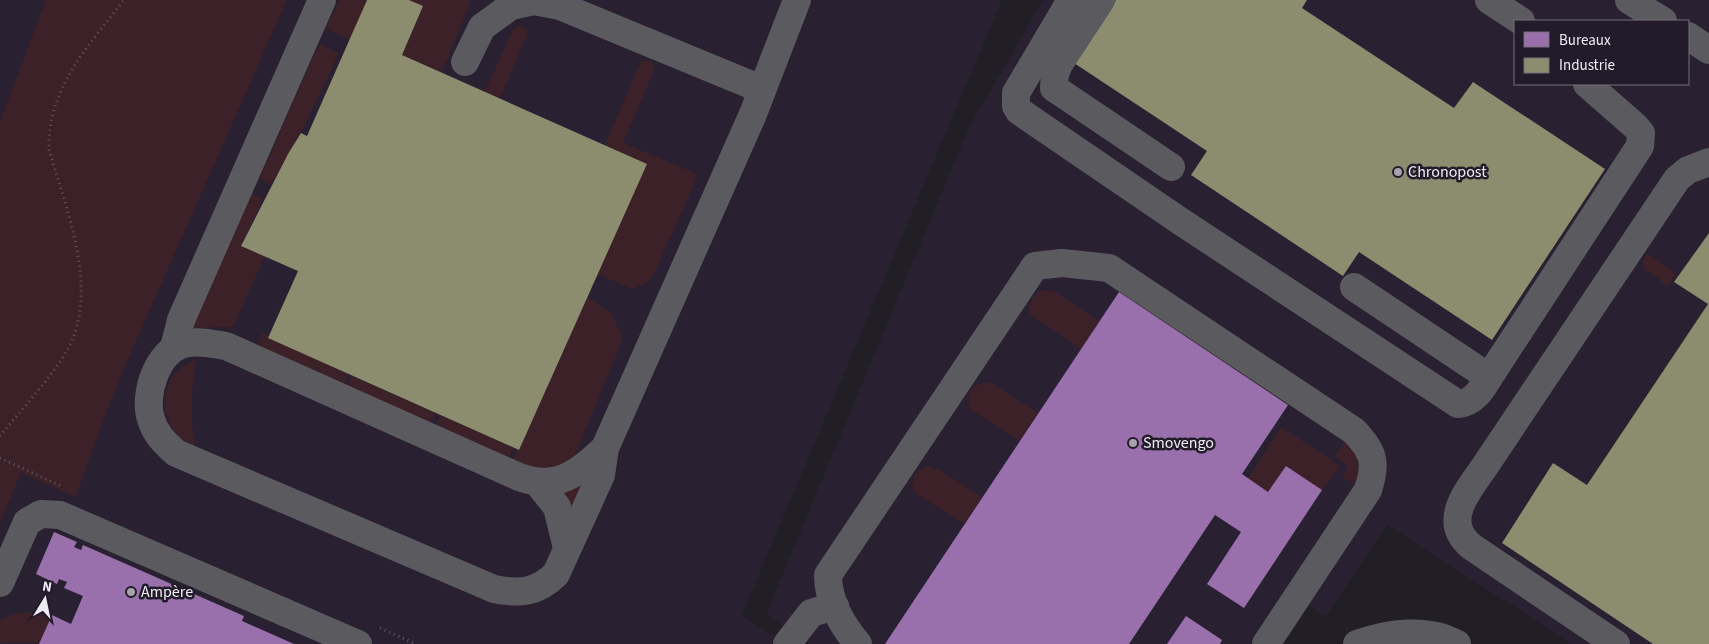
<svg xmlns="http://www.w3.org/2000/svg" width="1709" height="644" font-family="'Source Sans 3',sans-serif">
  <rect width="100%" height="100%" fill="#221e26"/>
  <g fill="#292032" fill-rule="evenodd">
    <path d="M0 0H46L0 121Z"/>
    <path d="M287 0H1002L742 615 785 644H0V523L21 473 76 496 98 434 123 371Z"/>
    <path d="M1043 0H1709V644H1572L1387 525 1326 616 1309 606 1284 644H809L766 614 969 127ZM1515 21H1688V84H1515Z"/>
  </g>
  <g fill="#3d2128">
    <path d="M46 0H287L123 371 98 434 76 497 21 473 0 523V121Z"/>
    <path d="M339 0H367L350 40 326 29Z"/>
    <path d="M409 0H471L442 72 402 55 423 6Z"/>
    <path d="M520 25 527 29V35L500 98 485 92 513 29Z"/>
    <path d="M319 44 339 53 301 133 270 186 262 180V173Z"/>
    <path d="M648 60 652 62 655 68 623 143 693 172 697 177 655 272 648 282 633 289 597 274 646 164 605 145 640 63Z"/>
    <path d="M246 192 263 199 241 245 265 256 233 327 192 328Z"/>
    <path d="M1647 253 1676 273 1668 286 1643 268V260Z"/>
    <path d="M1048 290 1055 292 1099 321 1081 349 1030 314C1027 301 1035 291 1048 290Z"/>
    <path d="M587 297 612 314 623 339 575 455 571 461 546 473 512 463Z"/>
    <path d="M262 333 348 374 342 387 258 346Z"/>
    <path d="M196 360C191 388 190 418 195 447 156 430 154 373 196 360Z"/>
    <path d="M352 376 435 413 429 426 346 389Z"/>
    <path d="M989 382 1038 413 1020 441 970 409C964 392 973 384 989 382Z"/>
    <path d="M440 415 514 448 507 460 435 429Z"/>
    <path d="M1281 427 1340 466 1322 490 1286 466 1268 492 1248 478Z"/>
    <path d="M1345 441C1359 453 1361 467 1356 484L1342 477 1348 466 1334 457Z"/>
    <path d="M928 466 941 471 982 497 964 524 914 492C909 479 916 470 928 466Z"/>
    <path d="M583 480 574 511 562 494V490Z"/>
    <path d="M30 612 52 615 40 642 0 643V620L14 614Z"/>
  </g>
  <g fill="#9970ab">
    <path d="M1119 292 1288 405 1242 474 1268 492 1286 466 1322 490 1244 608 1207 584 1241 532 1215 515 1129 644H885Z"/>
    <path d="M54 532 77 542 74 547 81 550 83 545 244 616 242 621 294 644H39L52 615 71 624 83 596 64 588 67 582 59 579 57 584 36 574Z"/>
    <path d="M1186 616 1222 640 1220 644H1167Z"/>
  </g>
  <g fill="#8c8c6e">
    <path d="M367 0H409L423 6 402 55 647 164 519 450 268 338 298 271 241 246 288 154 301 133 307 136Z"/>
    <path d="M1116 0H1307L1302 8 1454 108 1473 82 1605 169 1492 340 1359 252 1343 276 1191 175 1207 151 1074 63Z"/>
    <path d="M1709 233V644H1653L1502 543 1553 463 1587 485 1708 304 1674 282Z"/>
  </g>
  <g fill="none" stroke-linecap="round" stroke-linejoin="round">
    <g stroke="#5c5a5f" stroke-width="3" stroke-dasharray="1 4" stroke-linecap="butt">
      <path d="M0 436C21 410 61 368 73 338 96 279 65 207 49 149 47 89 89 45 124 0"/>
      <path d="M0 458 63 487"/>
      <path d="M380 628 416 644"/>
    </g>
    <g stroke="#5b5b5f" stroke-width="28">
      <path d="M1071 0 1016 93V106L1019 111 1180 221 1458 404C1476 403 1484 385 1493 371"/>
      <path d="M1101 0 1059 64 1055 74 1054 88 1171 167"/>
      <path d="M1489 0 1521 21"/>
      <path d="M1629 0 1663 21"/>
      <path d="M1688 36 1709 50"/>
      <path d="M465 62 482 27 511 6 534 1 560 6 761 89"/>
      <path d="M1354 287 1481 372 1493 371 1640 146 1641 133 1635 126 1587 84"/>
      <path d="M174 348 181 320 322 0"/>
      <path d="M605 448C578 473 558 491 519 477L226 346C213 344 197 340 184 344 157 351 143 395 151 419 155 434 165 443 176 453L494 589C519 594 537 593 556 574L601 475 605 448 753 114 797 0"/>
      <path d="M537 482 557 507 567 548"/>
      <path d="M0 583 27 522 41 514 60 515 358 644"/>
      <path d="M787 644 811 613 835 606"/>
      <path d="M858 644C842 625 828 600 828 575L1035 266 1062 263 1109 268 1354 431C1374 452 1377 463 1368 490L1266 644"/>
      <path d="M1357 644C1388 633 1427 627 1457 644"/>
      <path d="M1616 644 1472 547C1439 520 1470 489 1487 463L1677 179 1688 170 1709 162"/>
    </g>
  </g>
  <g fill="#a7a3ad" stroke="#221b29" stroke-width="2">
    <circle cx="1398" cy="172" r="5"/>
    <circle cx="1133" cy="443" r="5"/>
    <circle cx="131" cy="592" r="5"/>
  </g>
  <g text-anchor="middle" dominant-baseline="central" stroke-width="5" stroke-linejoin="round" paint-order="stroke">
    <g font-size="16" fill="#efebf5" stroke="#221b29" text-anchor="start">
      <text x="1408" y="172">Chronopost</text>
      <text x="1143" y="443">Smovengo</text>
      <text x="141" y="592">Ampère</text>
    </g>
  </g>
  <rect x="1514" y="20" width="175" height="65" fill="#221b29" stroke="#746e7b"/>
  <rect x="1524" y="32" width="25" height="15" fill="#9970ab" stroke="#746e7b"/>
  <text x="1559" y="45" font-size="15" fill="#efebf5">Bureaux</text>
  <rect x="1524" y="58" width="25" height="15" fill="#8c8c6e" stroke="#746e7b"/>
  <text x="1559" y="70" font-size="15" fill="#efebf5">Industrie</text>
  <g transform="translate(45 599) rotate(10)" stroke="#221b29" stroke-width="4" paint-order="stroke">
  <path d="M0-4L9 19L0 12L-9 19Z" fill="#efebf5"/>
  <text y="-8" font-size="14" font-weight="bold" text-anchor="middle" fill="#efebf5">N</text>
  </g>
</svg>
